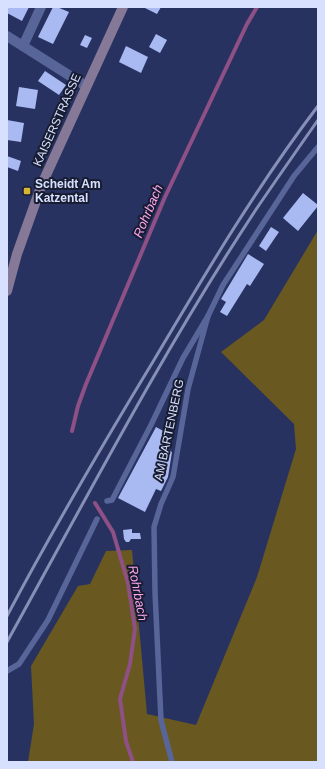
<svg xmlns="http://www.w3.org/2000/svg" width="325" height="769" font-family="Helvetica,sans-serif">
  <rect width="100%" height="100%" fill="#283261"/>
  <path fill="#69581f" d="M318 230V762H28L34 724 31 666 78 586 90 584 106 551 132 550 147 714 196 725 257 577 296 449 294 424 221 352 264 320Z"/>
  <g fill="none" stroke-linecap="round" stroke-linejoin="round">
    <g stroke="#8e5085" stroke-width="4">
      <path d="M72 431 78 406 86 384 165 197 247 24 257 7"/>
      <path d="M95 503 113 532 128 583 135 629 130 664 120 699 126 741 133 762"/>
    </g>
  </g>
  <g fill="#a9b9f2">
    <path d="M7 7H29L22 21 7 13Z"/>
    <path d="M53 7H57L69 12 53 44 38 37Z"/>
    <path d="M146 7H161L157 14 145 8Z"/>
    <path d="M156 34 167 40 160 53 149 47Z"/>
    <path d="M85 35 92 38 87 48 80 45Z"/>
    <path d="M126 46 148 57 141 73 119 62Z"/>
    <path d="M45 71 66 85 59 95 38 81Z"/>
    <path d="M19 87 38 90 35 109 16 106Z"/>
    <path d="M7 120 24 123 21 142 7 140Z"/>
    <path d="M7 156 21 161 18 171 7 167Z"/>
    <path d="M303 193 318 205V206L298 231 283 218Z"/>
    <path d="M271 227 279 232 266 251 259 246Z"/>
    <path d="M248 254 264 264 250 286 247 284 227 316 220 312 226 302 221 299Z"/>
    <path d="M156 427 169 434 162 446 172 452 168 477 161 491 156 489 145 512 118 498Z"/>
    <path d="M132 529V533H140L141 539H131L129 542H126L124 539 123 530Z"/>
  </g>
  <g fill="none" stroke-linecap="round" stroke-linejoin="round">
    <g stroke="#586599" stroke-width="5.5">
      <path d="M107 501 112 500 151 425 183 358 208 316 223 285 294 176 318 147"/>
      <path d="M7 671 19 664 48 620 97 519"/>
      <path d="M172 762 161 720 155 592 154 527 161 504 173 477 188 389 208 316"/>
    </g>
    <g stroke="#586599" stroke-width="10">
      <path d="M7 36 86 86"/>
      <path d="M23 46 41 7"/>
    </g>
    <path stroke="#867897" stroke-width="10" d="M7 291 17 254 42 184 123 7"/>
    <g stroke="#868fb5" stroke-width="3">
      <path d="M7 616C53 529 103 444 154 360 205 274 257 186 318 106"/>
      <path d="M7 642C87 497 164 349 255 211 276 180 297 150 318 120"/>
    </g>
  </g>
  <rect fill="#d8b434" stroke="#171c31" stroke-width="1.5" x="23" y="187" width="8" height="8" rx="2"/>
  <g text-anchor="middle" dominant-baseline="central" stroke-width="4" stroke-linejoin="round" paint-order="stroke">
    <g font-size="12" fill="#d7e0fe" stroke="#171c31">
      <text transform="translate(57 120) rotate(-66)">KAISERSTRASSE</text>
      <text transform="translate(169 430) rotate(-78)">AM BARTENBERG</text>
    </g>
    <g font-size="12" font-weight="bold" fill="#d7e0fe" stroke="#171c31" text-anchor="start">
      <text x="35" y="184">Scheidt Am<tspan x="35" dy="14">Katzental</tspan></text>
    </g>
    <g font-size="13" font-style="italic" fill="#fda5ef" stroke="#171c31">
      <text transform="translate(148 211) rotate(-67)">Rohrbach</text>
      <text transform="translate(138 593) rotate(79)">Rohrbach</text>
    </g>
  </g>
  <rect width="325" height="769" fill="none" stroke="#d7e0fe" stroke-width="16"/>
</svg>
